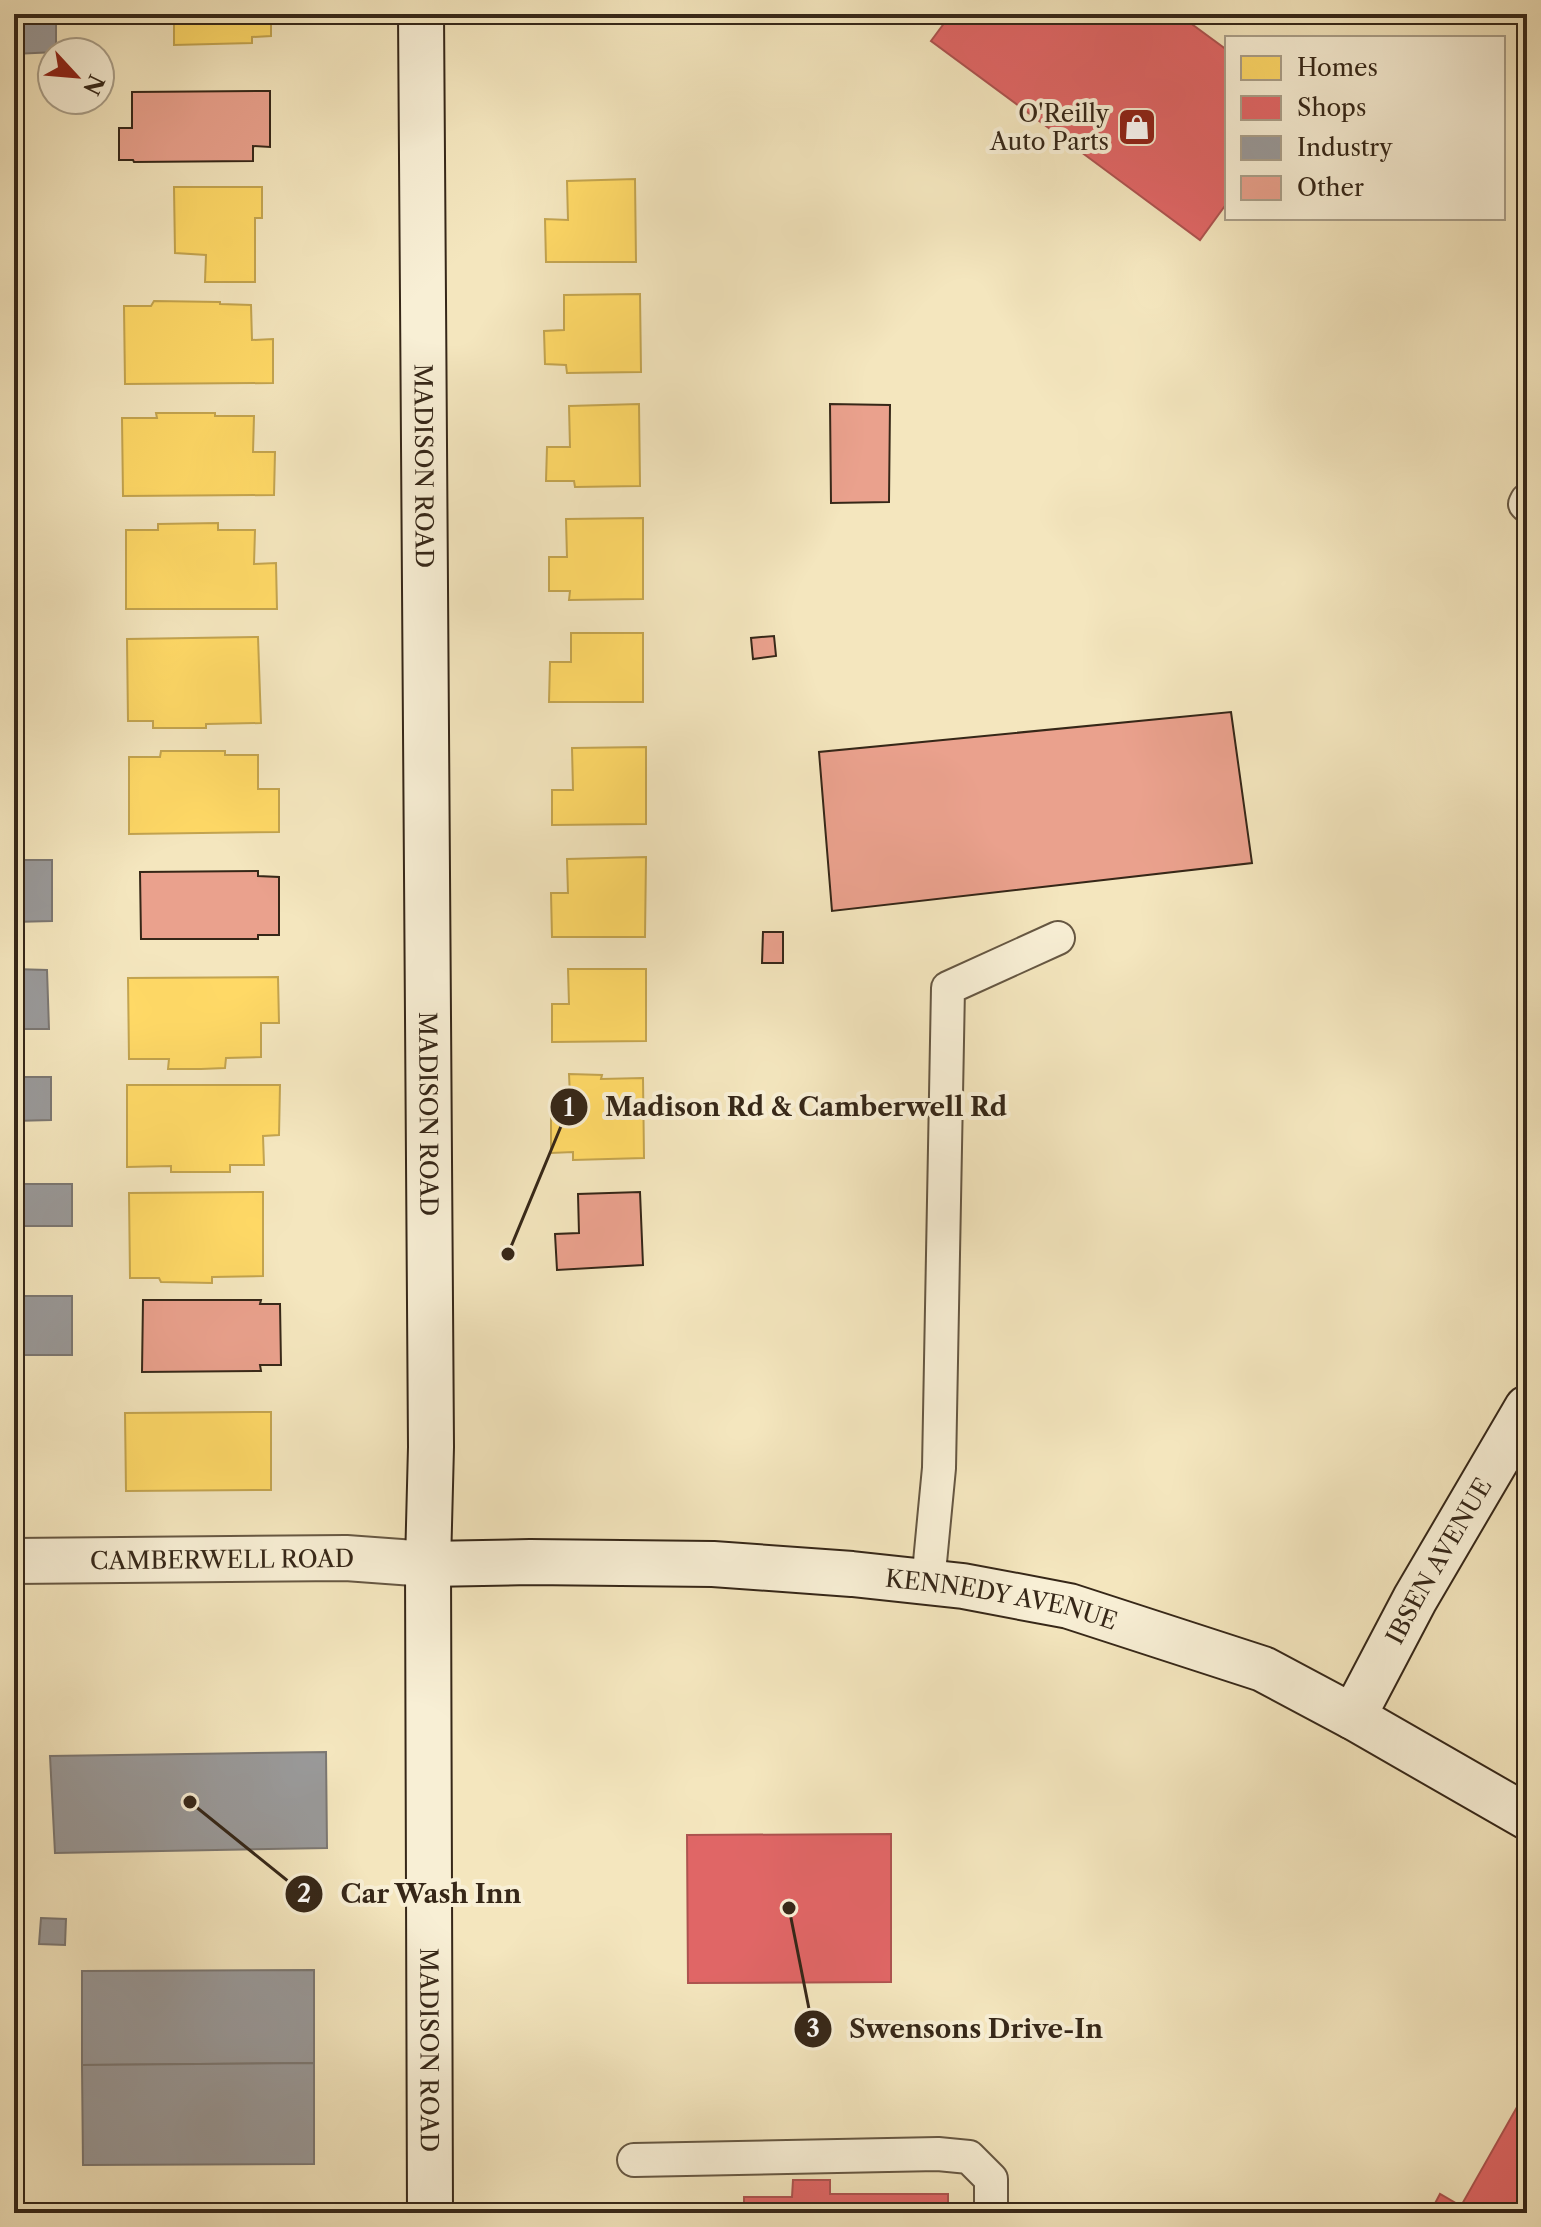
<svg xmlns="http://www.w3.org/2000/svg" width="1541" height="2227" font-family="'Libre Caslon Text',serif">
  <rect width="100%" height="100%" fill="#f4e6be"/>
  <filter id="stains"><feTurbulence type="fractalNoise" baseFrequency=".0025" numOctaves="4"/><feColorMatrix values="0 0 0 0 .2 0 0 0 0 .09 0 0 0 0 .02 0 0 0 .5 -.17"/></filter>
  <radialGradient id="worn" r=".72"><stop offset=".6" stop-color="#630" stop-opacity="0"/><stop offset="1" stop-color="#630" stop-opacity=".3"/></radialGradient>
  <g fill="#ffd966" stroke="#c3a44f" stroke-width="2">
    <path d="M174 14H271V36L252 37V43L174 45Z"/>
    <path d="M635 179 636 262H546L545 219 568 220 567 181Z"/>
    <path d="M174 187H262V218H255V282H205L206 255 175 253Z"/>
    <path d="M640 294 641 372 567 373 566 365 545 364 544 331 564 330V295Z"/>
    <path d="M154 301 220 302V304L251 305 252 340 273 339V383L125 384 124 306H151Z"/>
    <path d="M639 404 640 486 575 487 574 481H546L547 447H570L569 406Z"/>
    <path d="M156 413H215V416H254L253 452H275L274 495 123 496 122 418H157Z"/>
    <path d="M643 518V599L569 600 570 591H549V557H567L566 519Z"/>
    <path d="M218 523V530H255L254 564 276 563 277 609H126V530H158V524Z"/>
    <path d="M571 633H643V702H549L550 662H571Z"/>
    <path d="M258 637 261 723 206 724V728H153V721H128L127 639Z"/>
    <path d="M646 747V824L552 825V790H573L572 748Z"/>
    <path d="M161 751H225V755H258V789H279V832L129 834V757H160Z"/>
    <path d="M646 857 645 937H552L551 893H568L567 859Z"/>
    <path d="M568 969H646V1041L552 1042V1004H569Z"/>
    <path d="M278 977 279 1023H261V1057L226 1058 225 1068 201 1069H168L169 1059H129L128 978Z"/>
    <path d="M569 1074 602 1075 601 1079 643 1078 644 1158 573 1160V1152L551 1153V1118H571Z"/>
    <path d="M127 1085H280L279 1135 263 1136 264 1165H230V1172H171V1166L127 1167Z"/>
    <path d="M263 1192V1276L212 1277V1283L161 1282 159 1278H130L129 1193Z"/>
    <path d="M271 1412V1490L126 1491 125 1413Z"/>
  </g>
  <g fill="#e06666" stroke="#ad534f" stroke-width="2">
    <path d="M951 14H1178L1227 50V203L1200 240 931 41Z"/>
    <path d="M891 1834V1982L688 1983 687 1835Z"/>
    <path d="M1521 2100 1527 2103V2213H1430L1440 2194 1461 2206Z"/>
    <path d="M793 2180H830V2194H948V2213H744V2197H792Z"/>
  </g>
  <g fill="#999" stroke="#7b7772" stroke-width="2">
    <path d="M14 14H56V52L14 54Z"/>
    <path d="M14 860H52V921L14 922Z"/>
    <path d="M14 969 47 970 49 1029H14Z"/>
    <path d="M14 1077H51V1120L14 1121Z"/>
    <path d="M15 1184H72V1226H16Z"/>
    <rect x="14" y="1296" width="58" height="59"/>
    <path d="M326 1752 327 1848 55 1853 50 1756Z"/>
    <path d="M41 1918 66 1919 65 1945 39 1944Z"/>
    <path d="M314 1970V2063L82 2065V1971Z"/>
    <path d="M314 2063V2164L83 2165 82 2065Z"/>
  </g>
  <g fill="#eaa18d" stroke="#362718" stroke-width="2">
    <path d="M270 91V147L253 146V161L134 162 133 160H119V128H132V92Z"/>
    <path d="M830 404 890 405 889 502 831 503Z"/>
    <path d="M774 636 776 656 753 659 751 638Z"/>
    <path d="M1231 712 1252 863 832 911 819 752Z"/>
    <path d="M258 871V876L279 877V935H258V939H141L140 872Z"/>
    <path d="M763 932H783V963H762Z"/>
    <path d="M640 1192 643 1265 557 1270 555 1234 579 1233 578 1194Z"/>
    <path d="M143 1300H261L260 1304H280L281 1365H260L261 1371 142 1372Z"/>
  </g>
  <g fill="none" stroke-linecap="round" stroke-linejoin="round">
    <g stroke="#665742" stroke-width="36">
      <g id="lane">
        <path d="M1527 500 1525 504 1527 506"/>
        <path d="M928 1583 939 1468 948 988 1058 938"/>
        <path d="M634 2160 938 2154 969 2157 991 2179V2213"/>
      </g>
    </g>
    <g stroke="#665742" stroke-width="48">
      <g id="street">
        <path id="s1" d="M14 1561 346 1558 428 1564"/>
      </g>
    </g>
    <g stroke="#362718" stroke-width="48">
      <g id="secondary">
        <path id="s2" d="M421 14 431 1447 428 1564 430 2213"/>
        <path id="s3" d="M428 1564 530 1562 713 1564 852 1574 963 1586 1069 1606 1263 1669 1353 1717 1527 1817"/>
        <path id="s4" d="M1353 1717 1415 1599 1527 1408"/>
      </g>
    </g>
    <use href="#lane" stroke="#f8efd5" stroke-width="32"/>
    <use href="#street" stroke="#f8efd5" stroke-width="44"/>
    <use href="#secondary" stroke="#f8efd5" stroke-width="44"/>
  </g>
  <defs>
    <g id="shop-square" transform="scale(2)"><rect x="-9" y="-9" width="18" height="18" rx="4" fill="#8f2418" stroke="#f8efd5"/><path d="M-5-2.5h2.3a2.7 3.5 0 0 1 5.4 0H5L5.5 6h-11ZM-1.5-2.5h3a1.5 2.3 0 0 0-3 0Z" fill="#fff"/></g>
  </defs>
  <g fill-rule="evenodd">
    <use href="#shop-square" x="1137" y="127"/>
  </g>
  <g text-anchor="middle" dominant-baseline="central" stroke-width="8" stroke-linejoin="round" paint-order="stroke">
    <g font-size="24" fill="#362718" stroke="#f8efd5" text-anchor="end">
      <text x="1109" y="113">O'Reilly<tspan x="1109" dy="28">Auto Parts</tspan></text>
    </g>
    <g font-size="24" fill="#362718" stroke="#f8efd5">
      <text stroke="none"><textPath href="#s2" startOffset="452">MADISON ROAD</textPath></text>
      <text stroke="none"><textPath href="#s2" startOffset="1100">MADISON ROAD</textPath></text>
      <text stroke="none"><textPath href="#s1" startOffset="208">CAMBERWELL ROAD</textPath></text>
      <text stroke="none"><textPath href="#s4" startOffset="178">IBSEN AVENUE</textPath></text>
      <text stroke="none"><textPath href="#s3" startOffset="576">KENNEDY AVENUE</textPath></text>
      <text stroke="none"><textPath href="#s2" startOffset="2036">MADISON ROAD</textPath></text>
    </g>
  </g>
  <path fill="none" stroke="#362718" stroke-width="3" d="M508 1254L569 1107M190 1802L304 1894M789 1908L813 2029"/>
  <g fill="#362718" stroke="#f8efd5" stroke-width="3">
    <circle cx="508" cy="1254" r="8"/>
    <circle cx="190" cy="1802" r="8"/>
    <circle cx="789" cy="1908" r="8"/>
    <circle cx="569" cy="1107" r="20"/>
    <circle cx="304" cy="1894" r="20"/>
    <circle cx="813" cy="2029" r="20"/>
  </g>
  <g font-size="24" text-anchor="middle" font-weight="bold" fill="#fff">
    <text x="569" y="1116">1</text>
    <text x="304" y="1902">2</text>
    <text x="813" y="2037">3</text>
  </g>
  <g font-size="26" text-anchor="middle" font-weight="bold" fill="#362718" stroke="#f8efd5" stroke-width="8" stroke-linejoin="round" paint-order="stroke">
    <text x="806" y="1116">Madison Rd &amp; Camberwell Rd</text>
    <text x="431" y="1903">Car Wash Inn</text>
    <text x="976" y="2038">Swensons Drive-In</text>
  </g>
  <rect width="1541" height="2227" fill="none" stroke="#f4e6be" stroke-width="48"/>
  <rect x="16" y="16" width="1509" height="2195" fill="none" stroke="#362718" stroke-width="4"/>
  <rect x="24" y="24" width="1493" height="2179" fill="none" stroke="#362718" stroke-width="2"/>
  <rect x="1225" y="36" width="280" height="184" fill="#f8efd5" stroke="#aa9f89" stroke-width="2"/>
  <rect x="1241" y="56" width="40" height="24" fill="#ffd966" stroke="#aa9f89" stroke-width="2"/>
  <text x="1297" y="76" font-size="24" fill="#362718">Homes</text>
  <rect x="1241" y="96" width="40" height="24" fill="#e06666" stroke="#aa9f89" stroke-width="2"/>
  <text x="1297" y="116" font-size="24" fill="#362718">Shops</text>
  <rect x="1241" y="136" width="40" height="24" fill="#999999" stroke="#aa9f89" stroke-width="2"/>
  <text x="1297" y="156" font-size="24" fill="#362718">Industry</text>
  <rect x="1241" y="176" width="40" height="24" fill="#eaa18d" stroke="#aa9f89" stroke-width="2"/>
  <text x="1297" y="196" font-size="24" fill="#362718">Other</text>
  <g transform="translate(76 76) rotate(116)"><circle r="38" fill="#f8efd5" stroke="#aa9f89" stroke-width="2"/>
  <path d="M0-6L14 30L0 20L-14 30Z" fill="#8f2418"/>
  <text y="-12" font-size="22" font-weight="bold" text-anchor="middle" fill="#362718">N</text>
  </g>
  <rect width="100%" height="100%" filter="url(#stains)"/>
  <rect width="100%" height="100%" fill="url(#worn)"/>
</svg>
